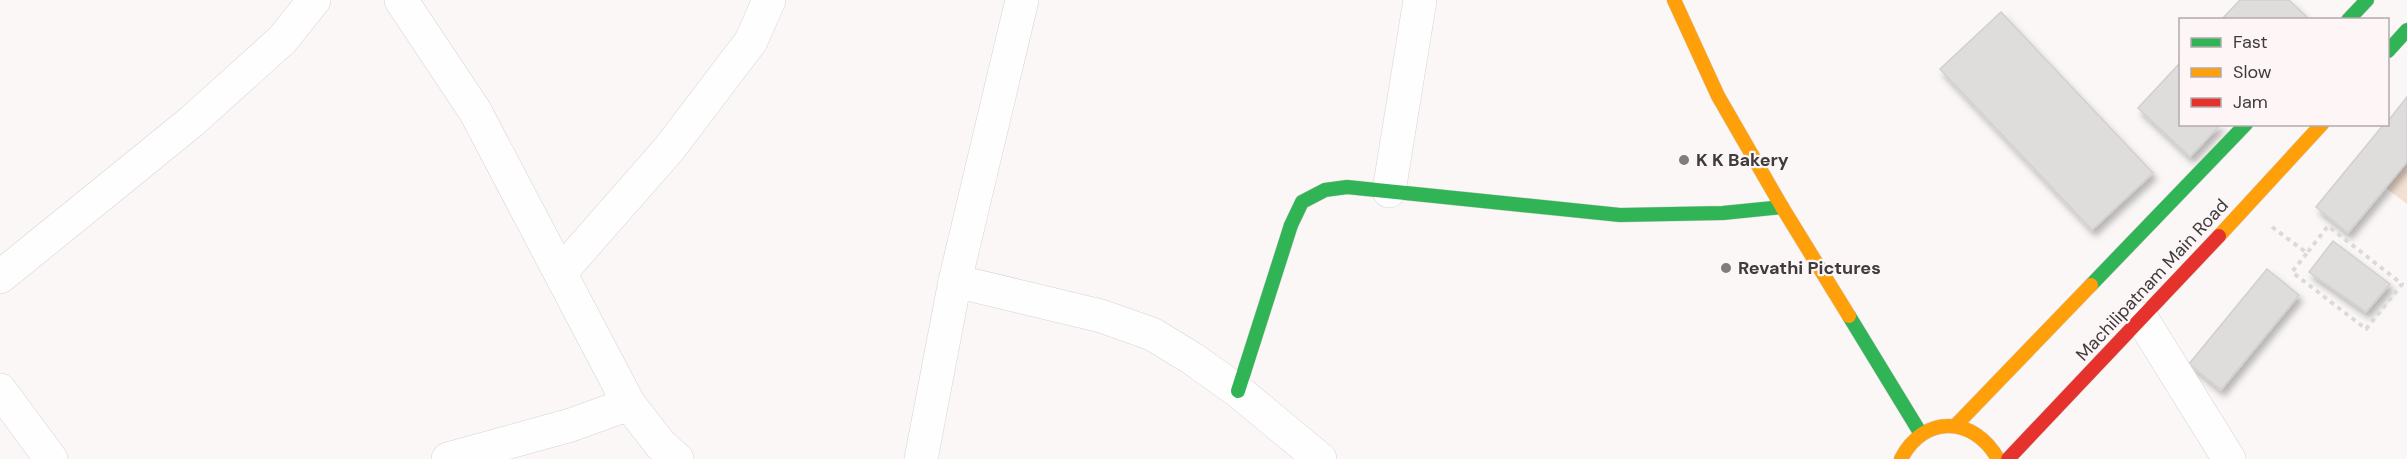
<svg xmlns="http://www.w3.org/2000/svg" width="2407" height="459" font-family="'DM Sans',sans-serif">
  <defs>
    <filter id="shadow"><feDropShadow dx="3.5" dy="6" stdDeviation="3" flood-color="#0004"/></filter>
  </defs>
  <rect width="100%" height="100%" fill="#fbf7f7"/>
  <path fill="#f3e0d3" d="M2407 162V204L2386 188Z"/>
  <g fill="#dfdcdc" stroke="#d2cfd0" stroke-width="1.5" filter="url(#shadow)">
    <path d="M2240 0H2289L2310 20H2221Z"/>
    <path d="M2001 12 2153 173 2092 230 1940 69Z"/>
    <path d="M2180 63V124H2221L2190 157 2138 108Z"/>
    <path d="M2407 97V162L2348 233 2316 207 2384 124H2388V121Z"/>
    <path d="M2333 241 2390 284 2366 312 2309 272Z"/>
    <path d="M2267 269 2299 295 2221 390 2189 364Z"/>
  </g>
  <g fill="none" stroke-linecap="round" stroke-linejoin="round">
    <g stroke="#d6d3d3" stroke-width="34">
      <g id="street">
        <path d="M401 0 475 111 629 404 661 445 677 459"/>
        <path d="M1389 191 1420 0"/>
        <path d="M561 272 669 149 751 41 769 0"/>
        <path d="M0 277 191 122 283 39 314 0"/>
        <path d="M955 281 1101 316 1152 334 1193 359 1238 391 1320 459"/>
        <path d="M2142 319 2229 459"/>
        <path d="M0 390 51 459"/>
        <path d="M448 459 571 425 629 404"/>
        <path d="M921 459 955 281 1022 0"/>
      </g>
    </g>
    <g stroke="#d6d3d3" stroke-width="15">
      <g id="fast">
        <path d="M2348 20 2367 0"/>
        <path d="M2388 51 2407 30"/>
        <path d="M2091 285 2246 124"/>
        <path d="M1849 316 1921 434"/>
        <path d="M1238 391 1291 225 1302 202 1325 190 1347 187 1620 215 1723 213 1782 207"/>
      </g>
    </g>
    <g stroke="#d6d3d3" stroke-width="15">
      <g id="slow">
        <path d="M1674 0 1718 96 1782 207 1849 316"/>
        <path d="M2219 236 2322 124"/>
        <path d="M1956 425 2091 285"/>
        <path d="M1901 459C1924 414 1974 416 1998 459"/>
      </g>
    </g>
    <g stroke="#d6d3d3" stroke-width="15">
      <path id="jam" d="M2008 459 2219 236"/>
    </g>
    <path stroke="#dbdada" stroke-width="4" stroke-dasharray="4.5 4.5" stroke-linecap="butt" d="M2272 227 2307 253 2328 226 2402 284 2366 329 2292 272 2307 253"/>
    <use href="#street" stroke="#fefefe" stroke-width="33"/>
    <use href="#fast" stroke="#30b455" stroke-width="14"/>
    <use href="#slow" stroke="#ff9f0a" stroke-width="14"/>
    <use href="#jam" stroke="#e5322d" stroke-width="14"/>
  </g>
  <g fill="#817d7d" stroke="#fdf5f6" stroke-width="2">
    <circle cx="1684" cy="160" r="6"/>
    <circle cx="1726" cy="268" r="6"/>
  </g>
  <g text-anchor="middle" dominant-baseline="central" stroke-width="4.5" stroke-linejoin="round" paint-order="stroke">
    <g font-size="18" font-weight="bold" fill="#3f3c3c" stroke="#fdf5f6" text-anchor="start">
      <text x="1696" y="160">K K Bakery</text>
      <text x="1738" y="268">Revathi Pictures</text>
    </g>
    <g font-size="18" fill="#3f3c3c" stroke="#fdf5f6">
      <text transform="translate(2152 280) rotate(-47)">Machilipatnam Main Road</text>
    </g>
  </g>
  <rect x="2179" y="18" width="210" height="108" fill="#fdf5f6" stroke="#b1abac" stroke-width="1.5"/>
  <rect x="2191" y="38" width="30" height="9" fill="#30b455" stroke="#b1abac" stroke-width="1.5"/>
  <text x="2233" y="48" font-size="18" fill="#3f3c3c">Fast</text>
  <rect x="2191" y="68" width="30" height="9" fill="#ff9f0a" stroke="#b1abac" stroke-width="1.5"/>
  <text x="2233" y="78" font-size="18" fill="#3f3c3c">Slow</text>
  <rect x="2191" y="98" width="30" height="9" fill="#e5322d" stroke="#b1abac" stroke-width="1.5"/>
  <text x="2233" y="108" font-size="18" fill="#3f3c3c">Jam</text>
</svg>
